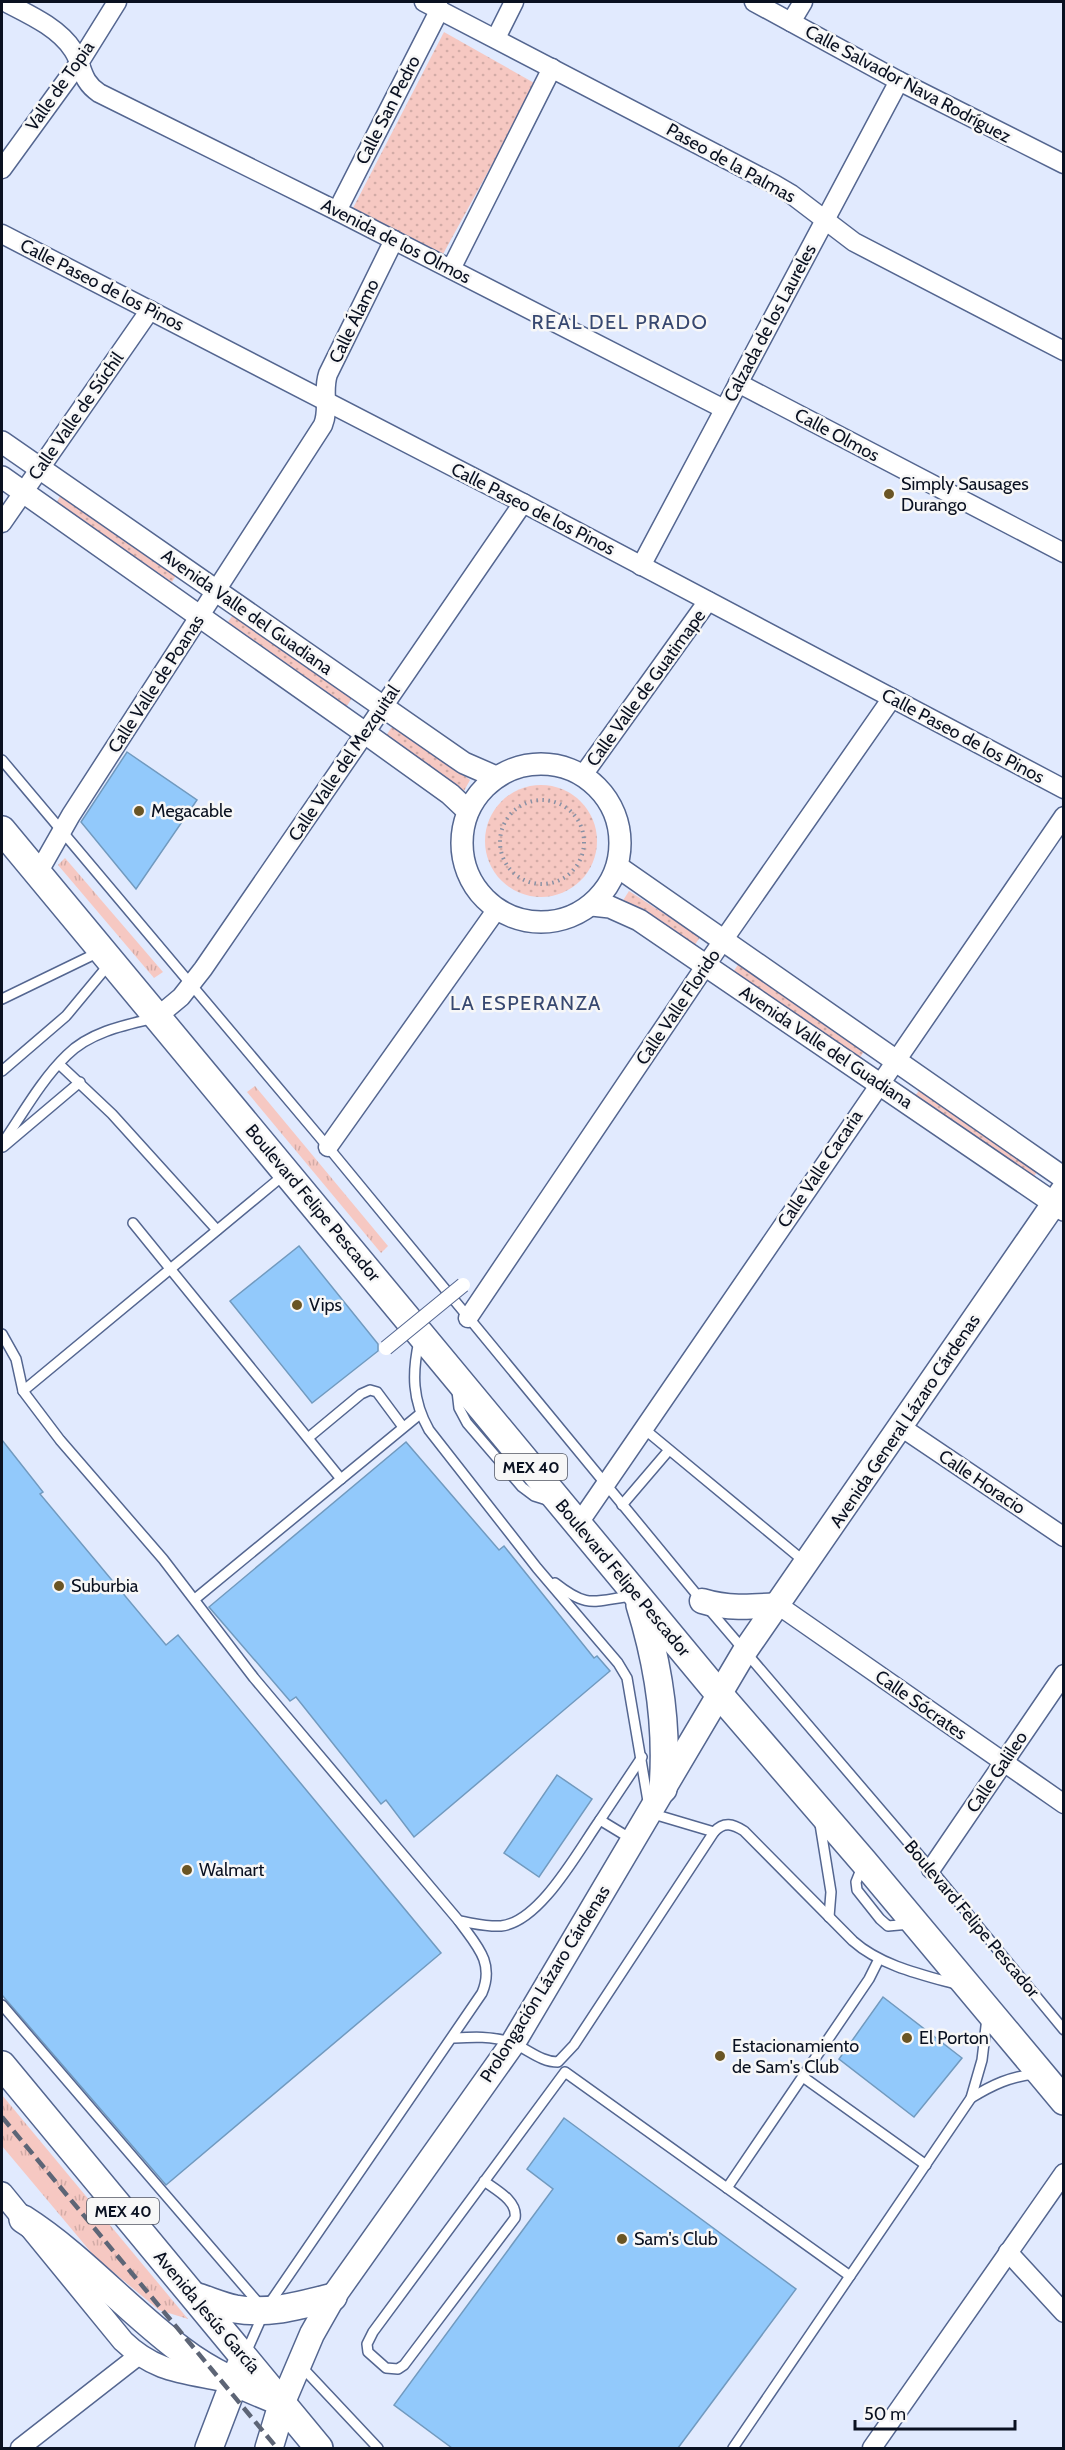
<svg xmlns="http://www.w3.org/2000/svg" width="1065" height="2450" font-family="Cabin,sans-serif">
  <defs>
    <pattern id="grass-tufts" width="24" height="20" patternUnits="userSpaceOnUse" patternTransform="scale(1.5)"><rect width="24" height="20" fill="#f6c8c2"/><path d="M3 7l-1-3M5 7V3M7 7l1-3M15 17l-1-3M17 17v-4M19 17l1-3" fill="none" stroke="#d2aba6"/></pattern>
    <pattern id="park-dots" width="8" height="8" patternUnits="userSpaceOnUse" patternTransform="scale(1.5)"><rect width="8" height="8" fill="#f6c8c2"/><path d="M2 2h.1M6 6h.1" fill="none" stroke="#d2aba6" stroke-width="1.8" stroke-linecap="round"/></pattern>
  </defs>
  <rect width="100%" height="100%" fill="#e1eafe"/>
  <g fill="url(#grass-tufts)">
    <path d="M65 858 163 972 154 978 58 865Z"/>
    <path d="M255 1086 388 1246 381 1253 247 1092Z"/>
    <path d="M2 2095 188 2319 159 2310 95 2257 2 2146Z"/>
  </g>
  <g fill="url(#park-dots)">
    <path d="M444 32 536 84 442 256 352 210Z"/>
    <path d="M60 496 178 572 172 582 56 504Z"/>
    <path d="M235 612 353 696 347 706 228 622Z"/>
    <path d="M393 725 470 780 464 791 386 736Z"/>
    <circle cx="541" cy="841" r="56"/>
    <path d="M629 891 700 937 693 948 622 902Z"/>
    <path d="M739 963 866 1048 859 1059 732 974Z"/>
    <path d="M920 1089 1037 1172 1030 1182 913 1099Z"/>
  </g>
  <g fill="#92c9fb" stroke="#719abf" stroke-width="1.5">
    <path d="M127 752 197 800 136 889 81 822Z"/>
    <path d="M299 1246 378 1344V1351L312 1403 230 1301Z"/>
    <path d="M2 1440 43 1492 40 1494 166 1645 178 1635 441 1953 166 2185 2 1995Z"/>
    <path d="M406 1442 499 1550 504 1546 594 1658 597 1656 610 1671 414 1837 386 1800 381 1804 296 1697 290 1701 209 1607Z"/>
    <path d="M557 1775 592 1799 539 1877 504 1853Z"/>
    <path d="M883 1997 962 2058 914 2117 839 2059Z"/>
    <path d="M564 2118 796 2289 678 2448H452L394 2405 553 2189 527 2169Z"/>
  </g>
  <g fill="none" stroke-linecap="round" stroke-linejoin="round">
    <g stroke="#546690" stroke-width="12">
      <g id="service">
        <path d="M2 760 328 1147 702 1601 931 1869 1064 2030"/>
        <path d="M2 999 99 952"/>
        <path d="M59 1064 112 1114 217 1230"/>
        <path d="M2 1071 66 1016 110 963"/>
        <path d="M2 1144C22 1115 41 1080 67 1055 90 1032 125 1025 155 1018"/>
        <path d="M3 1147 80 1082"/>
        <path d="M133 1223 341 1479"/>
        <path d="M2 1334 16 1359 23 1391 60 1440 163 1559 254 1678 459 1921C476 1945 495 1962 482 1993L265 2310 245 2355"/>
        <path d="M419 1341C412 1373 412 1400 429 1430L537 1568 618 1663 627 1678 650 1813 714 1832"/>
        <path d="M23 1391 285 1174"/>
        <path d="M457 1391 459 1408 467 1423 522 1487 534 1496 550 1501"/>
        <path d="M643 1428 805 1562"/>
        <path d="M308 1438 361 1394 370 1390 377 1392 403 1427"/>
        <path d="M622 1505 669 1450"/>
        <path d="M555 1583C588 1609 593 1601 631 1596"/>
        <path d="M195 1599 420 1414"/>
        <path d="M600 1820 642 1757"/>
        <path d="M820 1824 831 1892 829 1917"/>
        <path d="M862 1867 856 1882 857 1890 880 1919 888 1926 910 1924"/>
        <path d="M459 1921C473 1923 486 1927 501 1926 540 1922 578 1851 600 1820L633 1840"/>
        <path d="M2 2005 261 2306"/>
        <path d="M454 2038C473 2037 492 2036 510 2042 527 2048 540 2062 558 2062L574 2045 714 1832C724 1821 733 1824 744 1831L853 1941C881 1966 923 1975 959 1985"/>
        <path d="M803 2077 926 2165"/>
        <path d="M971 2098C992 2085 1011 2076 1036 2074"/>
        <path d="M484 2181C496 2190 518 2201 515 2218L404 2365 398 2369 386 2368 368 2352 367 2344 373 2332 565 2072 850 2276"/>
        <path d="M727 2188 869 1979 879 1959"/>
        <path d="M300 2365 378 2448"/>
        <path d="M733 2448 971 2098 982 2060 987 2018"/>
      </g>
    </g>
    <g stroke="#546690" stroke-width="21">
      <g id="minor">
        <path d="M5 2C28 14 58 27 73 50 84 67 80 80 99 93L337 211 724 409"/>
        <path d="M424 2 774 184 791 194 854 242 1064 351"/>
        <path d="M754 2 899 81 1064 164"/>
        <path d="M791 22 803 2"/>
        <path d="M496 38 514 2"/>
        <path d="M2 169 79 63 117 2"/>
        <path d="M337 211 440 9"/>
        <path d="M2 234 523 503 1064 789"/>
        <path d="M451 269 552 68"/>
        <path d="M738 383 1064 553"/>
        <path d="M2 523 150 310"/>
        <path d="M641 566 899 81"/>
        <path d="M583 775 708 601"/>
        <path d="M38 873 71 815 323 425C330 408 322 392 328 374L394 240"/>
        <path d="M157 1017 181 997 203 969 523 503"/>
        <path d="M328 1147 497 909"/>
        <path d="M468 1318 706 965 892 698"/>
        <path d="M901 1427 1064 1537"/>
        <path d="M579 1523 1064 816"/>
        <path d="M778 1605 1064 1804"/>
        <path d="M931 1869 1064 1674"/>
        <path d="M1008 2252 1064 2313"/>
        <path d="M20 2448 138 2356"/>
        <path d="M872 2448 1064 2173"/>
      </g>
    </g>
    <g stroke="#546690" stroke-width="24">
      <g id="tertiary">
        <path d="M2 442 464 763 496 777"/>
        <path d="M2 477 365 733 450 794 468 811"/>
        <circle cx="541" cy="843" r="79"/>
        <path d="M618 867 1064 1178"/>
        <path d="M592 905 610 907 639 920 1064 1210"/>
        <path d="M2 2193 123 2341C154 2371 181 2372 221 2380"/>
      </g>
    </g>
    <g stroke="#546690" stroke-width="27">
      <g id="secondary">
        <path d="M702 1601C728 1609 751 1607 778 1605"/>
        <path d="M283 2402 312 2334 333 2297 513 2043 745 1651 1064 1189"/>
      </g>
    </g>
    <g stroke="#546690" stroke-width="30">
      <g id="primary">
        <path d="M2 830 719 1694 864 1862 1064 2101"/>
        <path d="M640 1605C659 1666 668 1726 663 1789"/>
        <path d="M2 2065 319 2448"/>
        <path d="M23 2219C81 2256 126 2309 181 2350 211 2373 244 2387 279 2401"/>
        <path d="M194 2296C208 2300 221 2306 235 2309 268 2315 302 2305 333 2297"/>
        <path d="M209 2448 240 2367"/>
        <path d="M269 2448 283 2402"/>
      </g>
    </g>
    <circle stroke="#8991a4" stroke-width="4" stroke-dasharray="1.5 4.5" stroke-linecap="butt" cx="542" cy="842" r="42"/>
    <use href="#service" stroke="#fff" stroke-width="9"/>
    <use href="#minor" stroke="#fff" stroke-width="18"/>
    <use href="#tertiary" stroke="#fff" stroke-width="21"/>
    <use href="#secondary" stroke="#fff" stroke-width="24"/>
    <use href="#primary" stroke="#fff" stroke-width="27"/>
    <path stroke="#5d6576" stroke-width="4.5" stroke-dasharray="12 6" stroke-linecap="butt" d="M2 2117 277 2448"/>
    <g stroke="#546690" stroke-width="16" stroke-linecap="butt">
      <path id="pedestrian-bridge" d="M386 1348 463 1285"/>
    </g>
    <use href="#pedestrian-bridge" stroke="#fff" stroke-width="14"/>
  </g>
  <g fill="#6a5524" stroke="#f7f7f7" stroke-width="2">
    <circle cx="889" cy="494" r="6"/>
    <circle cx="139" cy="811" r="6"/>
    <circle cx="297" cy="1305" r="6"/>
    <circle cx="59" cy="1586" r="6"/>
    <circle cx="187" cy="1870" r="6"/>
    <circle cx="907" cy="2038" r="6"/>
    <circle cx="720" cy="2056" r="6"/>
    <circle cx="622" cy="2239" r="6"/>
  </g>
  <g text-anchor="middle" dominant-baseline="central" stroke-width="5" stroke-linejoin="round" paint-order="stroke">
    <g fill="#f7f7f7" stroke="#515661" stroke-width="1.5">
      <rect x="495" y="1454" width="72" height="26" rx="4.5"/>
      <rect x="87" y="2198" width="72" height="26" rx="4.5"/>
    </g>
    <g font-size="16" font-weight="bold" fill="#0a1121">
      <text x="531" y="1467">MEX 40</text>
      <text x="123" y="2211">MEX 40</text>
    </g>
    <g font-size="18" fill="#0a1121" stroke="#f7f7f7">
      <text transform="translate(908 84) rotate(28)">Calle Salvador Nava Rodríguez</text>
      <text transform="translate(60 86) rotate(-55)">Valle de Topia</text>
      <text transform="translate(388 110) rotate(-63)">Calle San Pedro</text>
      <text transform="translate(731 163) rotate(29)">Paseo de la Palmas</text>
      <text transform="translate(396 241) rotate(27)">Avenida de los Olmos</text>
      <text transform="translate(102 285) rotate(27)">Calle Paseo de los Pinos</text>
      <text transform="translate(354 321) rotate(-64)">Calle Álamo</text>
      <text transform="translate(770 323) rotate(-62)">Calzada de los Laureles</text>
      <text transform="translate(76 416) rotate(-55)">Calle Valle de Súchil</text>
      <text transform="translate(837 435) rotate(28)">Calle Olmos</text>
      <text transform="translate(533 509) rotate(27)">Calle Paseo de los Pinos</text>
      <text transform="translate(247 612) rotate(35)">Avenida Valle del Guadiana</text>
      <text transform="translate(156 684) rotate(-57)">Calle Valle de Poanas</text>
      <text transform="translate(646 688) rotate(-54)">Calle Valle de Guatimape</text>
      <text transform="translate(963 736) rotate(28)">Calle Paseo de los Pinos</text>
      <text transform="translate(344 763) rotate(-56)">Calle Valle del Mezquital</text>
      <text transform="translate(678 1007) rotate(-56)">Calle Valle Florido</text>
      <text transform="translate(826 1047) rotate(34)">Avenida Valle del Guadiana</text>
      <text transform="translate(820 1169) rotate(-56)">Calle Valle Cacaria</text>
      <text transform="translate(313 1203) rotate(50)">Boulevard Felipe Pescador</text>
      <text transform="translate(905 1421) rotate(-56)">Avenida General Lázaro Cárdenas</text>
      <text transform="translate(982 1482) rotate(34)">Calle Horacio</text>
      <text transform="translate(623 1578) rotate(50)">Boulevard Felipe Pescador</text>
      <text transform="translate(921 1705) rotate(35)">Calle Sócrates</text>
      <text transform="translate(997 1772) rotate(-56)">Calle Galileo</text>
      <text transform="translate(972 1919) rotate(50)">Boulevard Felipe Pescador</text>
      <text transform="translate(545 1984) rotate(-58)">Prolongación Lázaro Cárdenas</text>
      <text transform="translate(207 2312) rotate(50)">Avenida Jesús García</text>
    </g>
    <g font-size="18" fill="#0a1121" stroke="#f7f7f7" text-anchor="start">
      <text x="901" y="484">Simply Sausages<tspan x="901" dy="21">Durango</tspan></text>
      <text x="151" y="811">Megacable</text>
      <text x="309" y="1305">Vips</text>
      <text x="71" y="1586">Suburbia</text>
      <text x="199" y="1870">Walmart</text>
      <text x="919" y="2038">El Porton</text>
      <text x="732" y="2046">Estacionamiento<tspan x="732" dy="21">de Sam's Club</tspan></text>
      <text x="634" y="2239">Sam's Club</text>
    </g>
    <g font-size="20" letter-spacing="1.5" fill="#374870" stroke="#f7f7f7">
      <text x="620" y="322">REAL DEL PRADO</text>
      <text x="526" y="1003">LA ESPERANZA</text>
    </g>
  </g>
  <rect width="1065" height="2450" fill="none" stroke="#0a1121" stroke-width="6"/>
  <path d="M855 2420v9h160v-9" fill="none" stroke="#0a1121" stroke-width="3"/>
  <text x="864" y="2420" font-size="18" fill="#0a1121" stroke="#f7f7f7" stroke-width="4.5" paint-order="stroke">50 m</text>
</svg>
